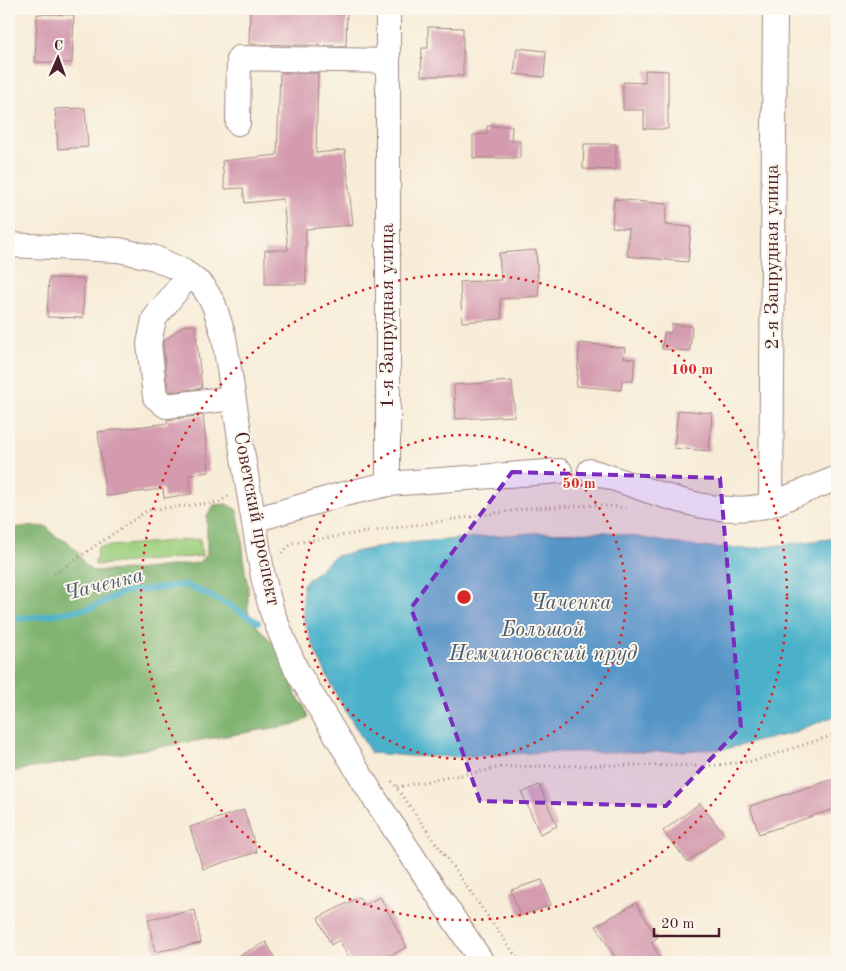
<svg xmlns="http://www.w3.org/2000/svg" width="846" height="971" font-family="'Old Standard TT',serif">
  <rect width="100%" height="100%" fill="#fbf7ec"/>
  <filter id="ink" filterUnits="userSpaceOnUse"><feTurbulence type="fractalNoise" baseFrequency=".02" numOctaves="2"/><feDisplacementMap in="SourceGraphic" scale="10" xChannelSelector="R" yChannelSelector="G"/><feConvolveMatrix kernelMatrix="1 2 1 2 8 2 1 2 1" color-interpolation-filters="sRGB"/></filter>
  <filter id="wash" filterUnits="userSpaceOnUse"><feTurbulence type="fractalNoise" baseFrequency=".0096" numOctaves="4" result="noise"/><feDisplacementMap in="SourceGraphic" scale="20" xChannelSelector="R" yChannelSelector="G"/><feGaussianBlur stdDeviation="1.12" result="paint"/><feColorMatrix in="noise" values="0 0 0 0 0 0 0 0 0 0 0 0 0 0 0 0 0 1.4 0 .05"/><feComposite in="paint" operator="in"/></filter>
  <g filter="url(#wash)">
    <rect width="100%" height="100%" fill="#f7ecd7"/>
    <path fill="#9fd180" stroke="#747856" d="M200 539 202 556 95 565 98 547Z"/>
    <path fill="#7fb36e" stroke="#64694c" d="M226 504 237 510 242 535 245 572 248 585V611L254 623 275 645 293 683 296 696 304 706 308 718 297 724 9 772V528L34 526 47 527 55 536 68 542 77 551 83 562 92 571 135 570 198 563 207 554V516L214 505Z"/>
    <path fill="#4bb1ca" stroke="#4a687a" d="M607 532 690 546 748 549 837 538V715L789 734 725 749 654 752H545L461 757 410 756 371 753 338 698 316 653 303 618V584L335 556 394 544 531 533Z"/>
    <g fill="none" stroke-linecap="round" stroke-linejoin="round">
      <path stroke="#4bb1ca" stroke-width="6" d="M9 619 37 617 91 608 123 592 186 585 227 604 258 622"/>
    </g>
    <g id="blocks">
      <g fill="#d49baf">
        <path d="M250 9 347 10 346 46 249 44Z"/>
        <path d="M37 14 74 15 72 63 35 62Z"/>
        <path d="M428 27 463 28V76H421L422 48H428Z"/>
        <path d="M517 48 546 51 544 77 514 74Z"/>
        <path d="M645 70 668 71V129H644V110H623V82L645 83Z"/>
        <path d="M280 73H318L316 153 345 150 353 225 306 229V284H265V250H288L283 199 245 203 243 188 225 189 222 161 277 155Z"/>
        <path d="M85 108 88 147 58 149 55 109Z"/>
        <path d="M487 126H512L511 141H520V158H473V135L487 134Z"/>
        <path d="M584 144H616V170L583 169Z"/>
        <path d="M614 199 667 204 665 225 691 227 688 262 627 256 629 229 612 227Z"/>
        <path d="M536 250 539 296 500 299 502 319 462 322 460 282 501 280 499 253Z"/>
        <path d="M49 278 84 279 83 318 47 317Z"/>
        <path d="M672 324 692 326 690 351 662 349 664 332 671 333Z"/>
        <path d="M195 325 202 388 170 392 168 390 163 342 183 326Z"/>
        <path d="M580 343 625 348 624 358 635 359 633 381 622 380 621 390 576 386Z"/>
        <path d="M512 381 515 416 456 419 454 385Z"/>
        <path d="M678 410 712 413 709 451 674 448Z"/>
        <path d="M203 415 209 472 189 475 191 494 164 498 163 489 106 496 98 432 168 423 167 420Z"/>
        <path d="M837 778V808L759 834 750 806Z"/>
        <path d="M539 785 557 826 540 834 522 793Z"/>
        <path d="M700 803 724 834 688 862 663 831Z"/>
        <path d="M244 810 257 852 203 869 190 827Z"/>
        <path d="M542 880 551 905 520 916 511 890Z"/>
        <path d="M359 897 364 905 380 897 407 947 378 962H351L339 940 331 945 318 918Z"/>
        <path d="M636 903 657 938 651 942 663 962H618L596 926Z"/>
        <path d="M195 910 201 943 155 952 148 919Z"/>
        <path d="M266 942 277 962H227Z"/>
      </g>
    </g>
  </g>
  <g filter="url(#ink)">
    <use href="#blocks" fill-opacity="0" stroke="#a08681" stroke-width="1"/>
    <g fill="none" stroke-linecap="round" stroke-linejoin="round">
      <g stroke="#a08681" stroke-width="26">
        <g id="minor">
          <path d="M238 123 239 58 388 61"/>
          <path d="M9 245 119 250 155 258 183 271 203 286 214 305 224 337 243 457 263 577 272 612 283 639 296 669 373 796 482 962"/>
          <path d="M189 275 154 319 149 344 155 397 166 406 233 398"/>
          <path d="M590 471C649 488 706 520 769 505 778 503 786 498 794 495 809 489 823 484 837 478"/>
          <path d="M388 484V9"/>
          <path d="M771 504 775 9"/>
          <path d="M254 520 340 495 388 484 560 471"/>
        </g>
      </g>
      <g stroke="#a08681" stroke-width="3" stroke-dasharray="1 4" stroke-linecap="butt">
        <path d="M282 553 292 543 531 508 599 505 626 508"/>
        <path d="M54 574 148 510 220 502 228 496"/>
        <path d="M392 781 520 962"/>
        <path d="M397 787 503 767 604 765 708 766 754 761 837 734"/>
      </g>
      <use href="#minor" stroke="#fff" stroke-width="24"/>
    </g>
  </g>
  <path fill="#7b2cbf" fill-opacity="0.2" stroke="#7b2cbf" stroke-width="4" stroke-dasharray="10 6" stroke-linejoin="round" d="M512 472 720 478 741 727 666 806 480 801 411 608Z"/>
  <g fill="none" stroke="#d62828" stroke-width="2.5" stroke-dasharray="2.5 5">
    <circle cx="464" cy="597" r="162"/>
    <circle cx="464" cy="597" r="323"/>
  </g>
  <g text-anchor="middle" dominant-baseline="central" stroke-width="4" stroke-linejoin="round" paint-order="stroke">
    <g font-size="20" fill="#4a1f2b" stroke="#fbf7ec">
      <text transform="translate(773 257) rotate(-90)">2-я Запрудная улица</text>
      <text transform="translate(388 316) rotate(-90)">1-я Запрудная улица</text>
      <text transform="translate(256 519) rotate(79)">Советский проспект</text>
    </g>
    <g font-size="21" font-style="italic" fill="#4a596b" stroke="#fbf7ec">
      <text transform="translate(104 585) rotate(-14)">Чаченка</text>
      <text x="571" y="603">Чаченка</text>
      <text x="543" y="630">Большой<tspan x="543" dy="24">Немчиновский пруд</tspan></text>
    </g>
  </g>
  <circle cx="464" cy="597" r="8" fill="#d62828" stroke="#fbf7ec" stroke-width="2.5"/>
  <g font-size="15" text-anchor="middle" font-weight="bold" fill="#d62828" stroke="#fbf7ec" stroke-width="4" stroke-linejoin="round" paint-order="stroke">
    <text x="692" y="374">100 m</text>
    <text x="579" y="488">50 m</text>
  </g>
  <rect width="846" height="971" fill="none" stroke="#fbf7ec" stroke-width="30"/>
  <g transform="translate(58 58) rotate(2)" stroke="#fbf7ec" stroke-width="4" paint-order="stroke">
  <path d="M0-4L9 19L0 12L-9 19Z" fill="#4a1f2b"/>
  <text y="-8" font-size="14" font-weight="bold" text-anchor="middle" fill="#4a1f2b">С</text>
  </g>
  <path d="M654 928v8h65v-8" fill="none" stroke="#4a1f2b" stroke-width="2.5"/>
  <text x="661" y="928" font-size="15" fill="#4a1f2b" stroke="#fbf7ec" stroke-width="4" paint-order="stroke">20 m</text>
</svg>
